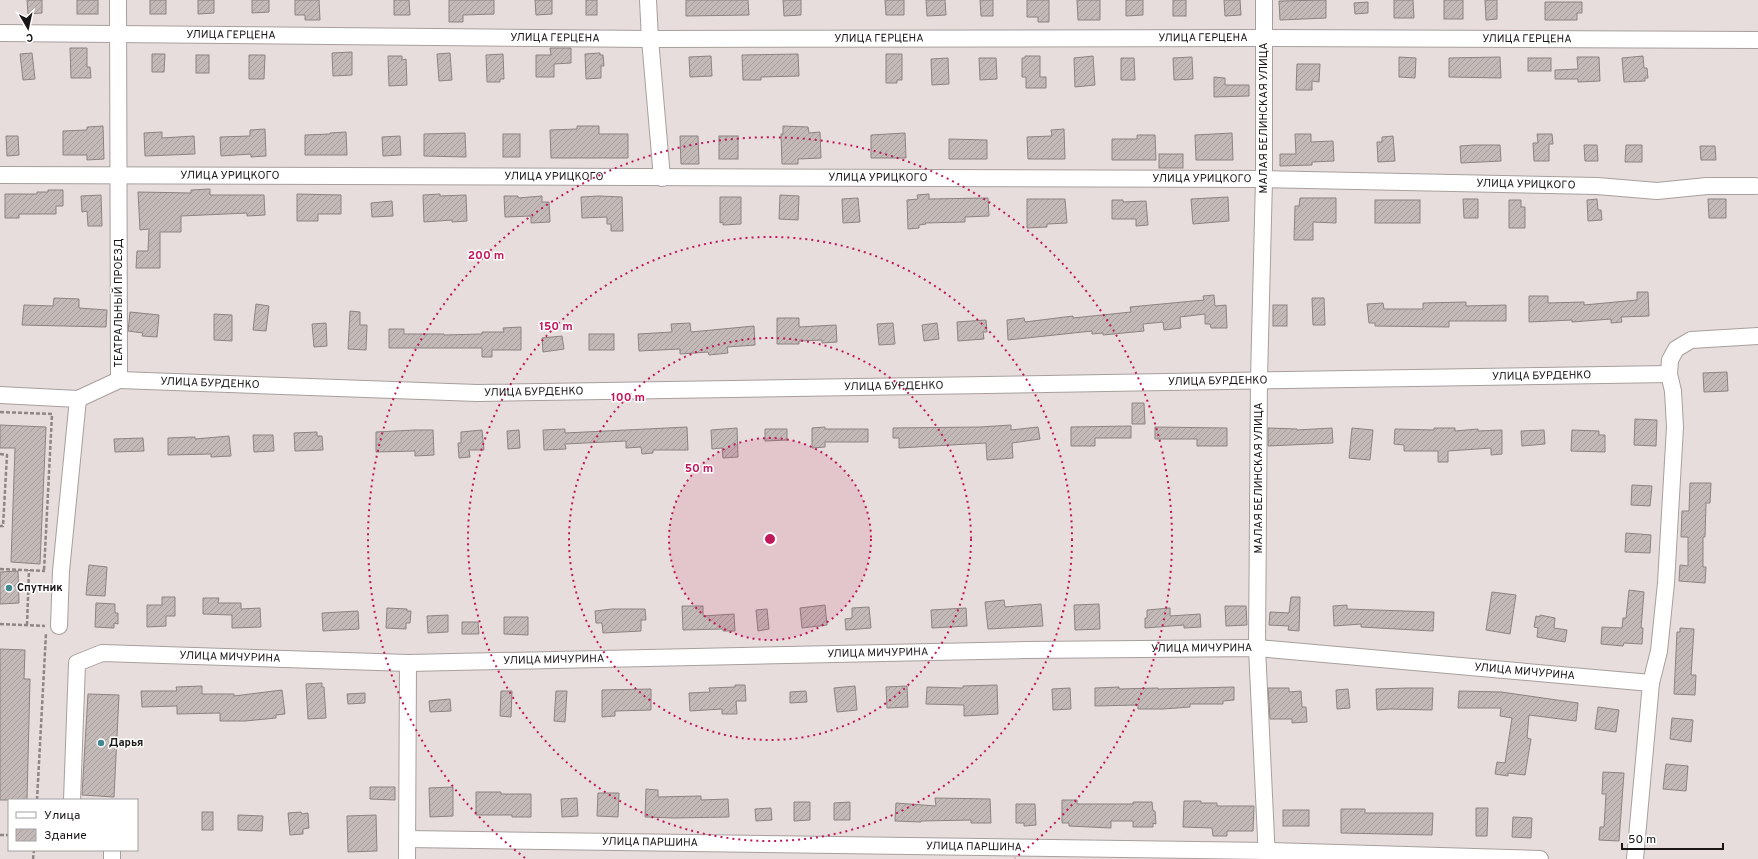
<svg xmlns="http://www.w3.org/2000/svg" width="1758" height="859" font-family="Overpass,sans-serif">
  <defs>
    <pattern id="building-hatch" width="6" height="6" patternUnits="userSpaceOnUse"><rect width="6" height="6" fill="#c3bab8"/><path d="M-1 1l2-2M0 6l6-6M5 7l2-2" fill="none" stroke="#a79f9d"/></pattern>
  </defs>
  <rect width="100%" height="100%" fill="#e7dddc"/>
  <g fill="url(#building-hatch)" stroke="#8c8382">
    <path d="M27 0H42V13L28 14Z"/>
    <rect x="77" y="0" width="21" height="14"/>
    <rect x="150" y="0" width="16" height="14"/>
    <path d="M198 0H214V13L198 14Z"/>
    <path d="M252 0H269V12L252 13Z"/>
    <path d="M295 0H319L320 20H305V15H295Z"/>
    <path d="M394 0H409L410 15H394Z"/>
    <path d="M449 0H494V14L463 15V22H449Z"/>
    <path d="M535 0H552V14L536 15Z"/>
    <rect x="586" y="0" width="11" height="15"/>
    <path d="M686 0H748L749 15 686 16Z"/>
    <path d="M783 0H801V15L784 16Z"/>
    <path d="M885 0H904V15H886Z"/>
    <path d="M926 0H945L946 15 927 16Z"/>
    <path d="M980 0H993V16H981Z"/>
    <path d="M1027 0H1049V22H1038V17H1027Z"/>
    <path d="M1077 0H1100V20H1078Z"/>
    <path d="M1126 0H1143V15L1126 16Z"/>
    <rect x="1173" y="0" width="13" height="16"/>
    <path d="M1224 0H1240L1241 15 1225 16Z"/>
    <path d="M1326 0V18L1280 20 1279 1Z"/>
    <path d="M1394 0H1413L1414 18H1394Z"/>
    <rect x="1444" y="0" width="19" height="19"/>
    <path d="M1485 0H1497V19L1486 20Z"/>
    <path d="M1368 2V13L1355 14 1354 3Z"/>
    <path d="M1545 2H1582V13H1577V20H1545Z"/>
    <path d="M70 48H87V67H90L91 78H71Z"/>
    <path d="M550 48H571V63L554 64V77H536V55H551Z"/>
    <path d="M352 52V75L333 76 332 53Z"/>
    <path d="M32 53 35 79 23 80 20 54Z"/>
    <path d="M450 53 452 80 439 81 437 54Z"/>
    <path d="M600 53V55H603L604 66H601V78L586 79 585 54Z"/>
    <path d="M152 54H165L164 72H152Z"/>
    <path d="M503 54 504 79H500V82H487L486 55Z"/>
    <path d="M798 54 799 76 761 77V80H743L742 55Z"/>
    <path d="M886 54H902V80H897V83H886Z"/>
    <rect x="196" y="55" width="13" height="18"/>
    <path d="M249 55H265L264 79H249Z"/>
    <path d="M388 56H402V60L406 59 407 85 389 86Z"/>
    <path d="M711 56 712 76 690 77 689 57Z"/>
    <path d="M1025 56H1040V77H1046V88H1026V77H1022V58H1025Z"/>
    <path d="M1093 56 1095 85 1075 87 1074 58Z"/>
    <path d="M1643 56 1644 68H1647L1648 78H1645V81L1624 82 1622 58Z"/>
    <path d="M1192 57 1193 79 1174 80 1173 58Z"/>
    <path d="M1399 57 1416 58 1415 78 1399 77Z"/>
    <path d="M1500 57 1501 78 1449 77V58Z"/>
    <path d="M1577 57H1599L1600 81 1578 82V79H1555V70L1578 69Z"/>
    <path d="M948 58 949 84 932 85 931 59Z"/>
    <path d="M979 58H996L997 79 980 80Z"/>
    <path d="M1121 58H1134L1135 80H1121Z"/>
    <rect x="1528" y="58" width="23" height="13"/>
    <path d="M1297 64H1320L1319 82 1312 81V90H1296Z"/>
    <path d="M1214 77 1225 78V85H1249V96L1214 97Z"/>
    <path d="M103 126 104 159 87 160V155H63V131L87 130V127Z"/>
    <path d="M577 126H599V134H628V158H551L550 130 577 129Z"/>
    <path d="M783 126 808 127 809 133 820 132 821 158 798 159V164H782L781 134H783Z"/>
    <path d="M265 129 266 156 251 157V154L221 156 220 137 250 136V130Z"/>
    <path d="M1064 129 1065 159H1028L1027 137 1052 136 1051 130Z"/>
    <path d="M162 132V138L194 136 195 154 145 156 144 133Z"/>
    <path d="M346 132 347 155H305V135L330 134V133Z"/>
    <path d="M465 133 466 157 424 156V134Z"/>
    <path d="M905 133 906 158H871V135Z"/>
    <path d="M1232 133 1233 160H1196L1195 135Z"/>
    <rect x="503" y="134" width="17" height="23"/>
    <path d="M1295 134H1311V142L1333 141 1334 161 1312 162V165L1280 166V154H1296Z"/>
    <path d="M1537 134H1552L1553 144H1549V161H1534L1533 143H1538Z"/>
    <path d="M1137 135H1155L1156 160H1112V139H1137Z"/>
    <path d="M6 136H18L19 155 7 156Z"/>
    <path d="M400 136 401 155 383 156 382 137Z"/>
    <path d="M680 136H698L699 164H681Z"/>
    <rect x="719" y="136" width="19" height="23"/>
    <path d="M1393 136 1395 161 1378 162 1377 142H1382V137Z"/>
    <path d="M949 139 987 140V159H949Z"/>
    <path d="M1475 145H1500L1501 161 1461 163 1460 146Z"/>
    <path d="M1584 145H1597L1598 161H1585Z"/>
    <path d="M1626 145H1642V162H1625Z"/>
    <path d="M1700 146H1715L1716 160H1701Z"/>
    <rect x="1159" y="154" width="24" height="14"/>
    <path d="M210 189V195H264L265 215 247 216V213L181 216V232H160V268H136L137 251H148L149 229 140 230 138 192 191 193V190Z"/>
    <path d="M48 190H63V206H56V214H19V218H5V194H37V192H48Z"/>
    <path d="M297 194 341 195V214H318V221H297Z"/>
    <path d="M440 194V196L466 195 467 221 452 222V220L424 222 423 195Z"/>
    <path d="M929 194V199L988 198 989 216 965 217V222L925 223 926 224 919 225V228L908 229 907 200 918 199 917 195Z"/>
    <path d="M101 195 102 226H88L87 211 82 212 81 196Z"/>
    <path d="M780 195 799 196 798 220 779 219Z"/>
    <path d="M504 196H518V198L542 196V202H549L550 222 531 223V216L505 217Z"/>
    <path d="M599 196 622 197 623 231H611V224H607V217L582 218 581 197Z"/>
    <path d="M720 197H741V224L723 225V222L720 223Z"/>
    <path d="M1228 197 1229 221 1193 224 1191 199Z"/>
    <path d="M858 198 860 222 843 223 842 199Z"/>
    <path d="M1300 198H1336V223L1313 222V240H1294L1295 206H1299Z"/>
    <path d="M1027 199H1065L1067 223 1047 224V227L1027 228Z"/>
    <path d="M1463 199H1478V218H1464Z"/>
    <path d="M1597 199 1598 210H1601L1602 220 1588 221 1587 200Z"/>
    <path d="M1708 199H1726V218H1709Z"/>
    <path d="M1112 200H1123V202L1146 201 1148 225 1136 226V219H1112Z"/>
    <rect x="1375" y="200" width="45" height="23"/>
    <path d="M1509 200H1521V207H1525V228H1509Z"/>
    <path d="M392 201 393 216 372 217 371 203Z"/>
    <path d="M1637 292H1648L1649 316 1621 317 1622 322 1611 323V319L1572 322V320L1529 322V296H1548V303L1584 302V305L1637 300Z"/>
    <path d="M1214 295 1215 306 1226 305 1227 328H1211L1210 324H1205V314L1180 317 1181 328 1164 330 1163 322 1143 324 1144 331 1103 335V333L1092 334V331L1008 340 1007 320 1024 318 1025 322 1073 316V318L1131 312 1130 307 1204 300 1203 296Z"/>
    <path d="M54 298 79 299V308L107 310 106 327 22 325 24 305 53 306Z"/>
    <path d="M1312 298H1324L1325 325H1313Z"/>
    <path d="M1466 302V306L1506 305V321H1449V327L1375 326V323H1369L1367 304 1383 303 1384 309H1423V303Z"/>
    <path d="M256 304 269 306 266 331 253 330Z"/>
    <rect x="1273" y="305" width="14" height="21"/>
    <path d="M350 311 360 312V325H367L366 350 348 349Z"/>
    <path d="M130 312 159 315 157 337 142 336 143 333 128 331Z"/>
    <path d="M214 314 232 315V341L214 340Z"/>
    <path d="M777 318H799V327L836 325 837 342 822 343V340L799 341V344H777Z"/>
    <path d="M986 320 987 332H983L984 339 958 341 957 322Z"/>
    <path d="M326 323 327 346 314 347 312 324Z"/>
    <path d="M690 323 691 332 754 326 755 345 727 347 728 353 709 355 708 352 680 354V349L639 351 638 334 672 332 671 324Z"/>
    <path d="M893 323 895 344 879 345 877 324Z"/>
    <path d="M937 323 939 339 924 341 922 325Z"/>
    <path d="M521 327V350H492V357H482V348H389V329H404V334H444V335L482 334V332H504L503 328Z"/>
    <rect x="589" y="334" width="25" height="16"/>
    <path d="M562 336 564 349 543 352 542 338Z"/>
    <path d="M1727 372 1728 391 1704 392 1703 373Z"/>
    <path d="M1132 403H1144L1145 424H1132Z"/>
    <path d="M1635 419 1657 420 1656 446 1634 445Z"/>
    <path d="M0 425 46 427 40 564 11 562 15 448H0Z"/>
    <path d="M1011 425V430L1038 427 1040 439 1012 443 1013 458 987 460 986 443 899 448V438H893V428L980 427Z"/>
    <path d="M1131 426V438H1095V446H1071V427Z"/>
    <path d="M687 427 688 450H653V453L642 454 641 447 626 448V441L565 444 566 449 544 450 543 430 565 429V433Z"/>
    <path d="M825 427V429H868V442H825V447L812 448V428Z"/>
    <path d="M1155 427 1227 428V446H1197V439H1155Z"/>
    <path d="M737 428 738 457 723 458 722 448 712 449 711 430Z"/>
    <path d="M1268 428 1297 429V430L1332 428 1333 443 1268 446Z"/>
    <path d="M1352 428 1373 430 1370 460 1349 458Z"/>
    <path d="M1434 428H1455V431L1478 429V431L1502 430V454L1491 455V448L1448 451V462H1438V451H1404V445L1394 444 1395 429 1434 430Z"/>
    <path d="M765 429H787V440L765 441Z"/>
    <path d="M415 430H433L434 455 415 456V451L376 452V432Z"/>
    <path d="M482 430 484 450H469L470 457 459 458 458 443H461V432Z"/>
    <path d="M519 430 520 448 508 449 507 431Z"/>
    <path d="M1544 430 1545 444 1522 446 1521 431Z"/>
    <path d="M1572 430 1599 431V435H1605V452L1571 451Z"/>
    <path d="M317 432V436H322L323 450 295 451 294 433Z"/>
    <path d="M253 435H273L274 451 254 452Z"/>
    <path d="M229 436 231 456 211 457V454L168 455V438L195 437V439Z"/>
    <path d="M143 438 144 451 115 452 114 439Z"/>
    <path d="M1690 483H1711L1710 503H1706L1705 537H1703V567H1706L1705 583 1679 581 1680 565 1688 566V537H1681L1682 511H1689Z"/>
    <path d="M1632 485 1652 486 1650 506 1631 505Z"/>
    <path d="M1626 533 1651 535 1650 553 1625 552Z"/>
    <path d="M89 565 107 567 105 596 86 595Z"/>
    <path d="M18 571 19 603 0 604V572Z"/>
    <path d="M1629 590 1644 592 1641 628H1643L1642 644 1624 643 1623 646 1601 644 1602 627 1622 628 1623 618H1626Z"/>
    <path d="M1492 592 1516 595 1510 634 1486 630Z"/>
    <path d="M162 597H175V616H166V626L147 627V605H162Z"/>
    <path d="M1291 597H1300L1299 631 1288 630 1289 626 1269 625 1270 612 1289 613Z"/>
    <path d="M203 598H219L218 603H241V609L260 608 261 627 232 628V615L203 614Z"/>
    <path d="M1004 600 1005 607 1041 604 1043 626 988 629 985 602Z"/>
    <path d="M96 603 115 604V613H118V624L114 623V628L95 627Z"/>
    <path d="M1099 604 1100 629 1075 630 1074 605Z"/>
    <path d="M825 605 827 625 802 628 800 608Z"/>
    <path d="M1347 605V609L1434 612 1433 631 1361 627V624L1334 626 1333 606Z"/>
    <path d="M682 606H703V616L734 614 735 631H723V629L683 630Z"/>
    <path d="M1225 606H1246L1247 625 1226 626Z"/>
    <path d="M869 607 871 628 846 630 845 619 852 618V608Z"/>
    <path d="M387 608 407 609V611H411L410 623H406V629L386 628Z"/>
    <path d="M966 608 967 626 932 628 931 610Z"/>
    <path d="M1170 608V616L1200 614 1201 627 1184 628V625L1145 628V618H1147V610Z"/>
    <path d="M612 609H645L646 620H641V631L603 633 602 623H596L595 611Z"/>
    <path d="M767 609 769 629 758 631 756 610Z"/>
    <path d="M358 611 359 629 323 631 322 613Z"/>
    <path d="M448 615V632L428 633 427 616Z"/>
    <path d="M1540 615 1555 618 1554 628 1567 630 1565 642 1537 637 1538 628 1534 627 1536 616 1540 617Z"/>
    <path d="M504 617H528V635L504 634Z"/>
    <path d="M462 622H478L479 634H462Z"/>
    <path d="M1680 628 1694 629 1691 675H1696L1695 695 1674 694 1677 632H1680Z"/>
    <path d="M0 649 25 650 24 679H30L27 800H0Z"/>
    <path d="M322 683V687H324L326 718 308 719 306 684Z"/>
    <path d="M735 685H745L746 701H736L737 714H722V709L690 711 689 693 710 692 709 688 735 687Z"/>
    <path d="M997 685 998 714 964 716V705L926 704 927 687 963 688V686Z"/>
    <path d="M202 686V694H234V696L282 690 285 714 276 715V718L245 721H220V713L177 714V706L142 707 141 691H177L176 687Z"/>
    <path d="M855 686 857 710 837 712 834 688Z"/>
    <path d="M907 686 908 707 887 708 886 687Z"/>
    <path d="M1119 687V689L1158 688V689L1234 687V700L1223 701V704H1190V707L1163 709H1138V705L1095 706V688Z"/>
    <path d="M1070 688 1071 709 1053 710 1052 689Z"/>
    <path d="M1268 688H1289V692L1301 691 1302 707H1306L1307 722 1292 723V719H1270Z"/>
    <path d="M1407 688H1433L1432 710 1390 709 1377 710 1376 689Z"/>
    <path d="M651 689V710L615 711V716L602 717V690Z"/>
    <path d="M1348 689 1350 708 1337 709 1336 690Z"/>
    <path d="M501 691H512L511 717 500 716Z"/>
    <path d="M556 691H567L565 722 554 721Z"/>
    <path d="M806 691 807 702 790 703V692Z"/>
    <path d="M1459 691 1501 692 1578 703 1576 721 1529 715 1527 738 1531 739 1525 775 1508 773V776L1495 774 1497 762 1505 763 1512 718 1500 716 1501 708H1458Z"/>
    <path d="M365 693V703L348 704 347 694Z"/>
    <path d="M88 694 119 695 114 797 82 795Z"/>
    <path d="M450 699 451 711 430 712 429 701Z"/>
    <path d="M1598 707 1619 710 1616 732 1595 729Z"/>
    <path d="M1672 718 1693 720 1691 742 1670 739Z"/>
    <path d="M1666 764 1688 766 1686 791 1663 789Z"/>
    <path d="M1603 772 1624 773 1619 841 1599 840 1600 827H1604L1606 794H1602Z"/>
    <path d="M370 787H395V800L370 799Z"/>
    <path d="M453 787V816L430 817 429 788Z"/>
    <path d="M646 789 658 790V797L701 796V800L728 799 729 817 675 818 645 817Z"/>
    <path d="M476 792H501V794H531V817H512V815H476Z"/>
    <path d="M598 793H619L618 817 597 816Z"/>
    <path d="M577 798 578 816 562 817 561 799Z"/>
    <path d="M935 798 990 799 991 823H971V820L921 821V822L895 821 896 803 936 806Z"/>
    <path d="M1062 800H1077V804H1133V802H1152L1153 811H1155L1156 824 1153 823V827H1133V821H1111V828L1069 826V823H1062Z"/>
    <path d="M1184 801H1201V803H1217V806H1254L1253 831H1227V836H1213L1212 828 1183 827Z"/>
    <path d="M794 802H810V820L794 821Z"/>
    <path d="M850 802V820H834V803Z"/>
    <path d="M1016 804H1035L1036 825 1024 826V823H1016Z"/>
    <path d="M771 808 772 820 756 821 755 809Z"/>
    <path d="M1476 808H1488L1487 836H1476Z"/>
    <path d="M1341 809H1365V813H1433L1432 835 1341 833Z"/>
    <rect x="1283" y="810" width="26" height="16"/>
    <rect x="202" y="812" width="11" height="18"/>
    <path d="M301 812 302 814 308 813 309 828 303 829V834L290 835 288 813Z"/>
    <path d="M238 815 263 816 262 831 238 830Z"/>
    <path d="M376 815 377 851 348 852 347 816Z"/>
    <path d="M1513 817 1532 818 1531 838 1512 837Z"/>
  </g>
  <g fill="none" stroke-linecap="round" stroke-linejoin="round">
    <g stroke="#a89f9d" stroke-width="18">
      <g id="minor">
        <path d="M648 0 650 39 662 178"/>
        <path d="M1264 0V179L1259 379 1257 648 1267 859"/>
        <path id="s1" d="M0 33 650 39 1265 38 1758 40"/>
        <path id="s2" d="M0 175 1264 179 1597 186 1657 191 1707 186H1755"/>
        <path id="s3" d="M119 380 477 393 1669 374"/>
        <path d="M0 395 78 399 119 380 118 0"/>
        <path d="M59 626 61 571 78 399"/>
        <path id="s4" d="M72 800 77 663 102 653 408 663 1026 650 1257 648 1651 683"/>
        <path id="s5" d="M408 839 1267 851 1540 859"/>
        <path d="M112 850V859"/>
        <path d="M407 859 408 663"/>
        <path d="M1635 859 1651 683 1659 651 1666 583 1675 427 1673 391 1669 374 1670 360 1676 349 1691 340 1758 336"/>
      </g>
    </g>
    <g stroke="#8e8786" stroke-width="2.5" stroke-dasharray="4 2" stroke-linecap="butt">
      <path d="M0 412 52 414 44 571"/>
      <path d="M0 454 7 455 3 526H0"/>
      <path d="M0 569 45 571"/>
      <path d="M0 624 45 626"/>
      <path d="M27 625 29 570"/>
      <path d="M37 800 46 633"/>
      <path d="M0 835H9"/>
      <path d="M33 859 34 850"/>
    </g>
    <use href="#minor" stroke="#fff" stroke-width="16"/>
  </g>
  <circle cx="770" cy="539" r="101" fill="#c2185b" fill-opacity=".12"/>
  <g fill="none" stroke="#c2185b" stroke-width="2" stroke-dasharray="2 4">
    <circle cx="770" cy="539" r="101"/>
    <circle cx="770" cy="539" r="201"/>
    <circle cx="770" cy="539" r="302"/>
    <path d="M525 858A402 402 0 1 1 1015 858"/>
  </g>
  <g fill="#418891" stroke="#fff" stroke-width="1.5">
    <circle cx="9" cy="588" r="4"/>
    <circle cx="101" cy="743" r="4"/>
  </g>
  <g text-anchor="middle" dominant-baseline="central" stroke-width="3" stroke-linejoin="round" paint-order="stroke">
    <g font-size="11" fill="#191615" stroke="#fff">
      <text stroke="none"><textPath href="#s1" startOffset="231">УЛИЦА ГЕРЦЕНА</textPath></text>
      <text stroke="none"><textPath href="#s1" startOffset="555">УЛИЦА ГЕРЦЕНА</textPath></text>
      <text stroke="none"><textPath href="#s1" startOffset="1203">УЛИЦА ГЕРЦЕНА</textPath></text>
      <text stroke="none"><textPath href="#s1" startOffset="879">УЛИЦА ГЕРЦЕНА</textPath></text>
      <text stroke="none"><textPath href="#s1" startOffset="1527">УЛИЦА ГЕРЦЕНА</textPath></text>
      <text transform="translate(1264 118) rotate(-90)">МАЛАЯ БЕЛИНСКАЯ УЛИЦА</text>
      <text stroke="none"><textPath href="#s2" startOffset="230">УЛИЦА УРИЦКОГО</textPath></text>
      <text stroke="none"><textPath href="#s2" startOffset="554">УЛИЦА УРИЦКОГО</textPath></text>
      <text stroke="none"><textPath href="#s2" startOffset="878">УЛИЦА УРИЦКОГО</textPath></text>
      <text stroke="none"><textPath href="#s2" startOffset="1202">УЛИЦА УРИЦКОГО</textPath></text>
      <text stroke="none"><textPath href="#s2" startOffset="1526">УЛИЦА УРИЦКОГО</textPath></text>
      <text transform="translate(119 303) rotate(-90)">ТЕАТРАЛЬНЫЙ ПРОЕЗД</text>
      <text stroke="none"><textPath href="#s3" startOffset="1423">УЛИЦА БУРДЕНКО</textPath></text>
      <text stroke="none"><textPath href="#s3" startOffset="1099">УЛИЦА БУРДЕНКО</textPath></text>
      <text stroke="none"><textPath href="#s3" startOffset="91">УЛИЦА БУРДЕНКО</textPath></text>
      <text stroke="none"><textPath href="#s3" startOffset="775">УЛИЦА БУРДЕНКО</textPath></text>
      <text stroke="none"><textPath href="#s3" startOffset="415">УЛИЦА БУРДЕНКО</textPath></text>
      <text transform="translate(1259 478) rotate(-90)">МАЛАЯ БЕЛИНСКАЯ УЛИЦА</text>
      <text stroke="none"><textPath href="#s4" startOffset="1264">УЛИЦА МИЧУРИНА</textPath></text>
      <text stroke="none"><textPath href="#s4" startOffset="940">УЛИЦА МИЧУРИНА</textPath></text>
      <text stroke="none"><textPath href="#s4" startOffset="292">УЛИЦА МИЧУРИНА</textPath></text>
      <text stroke="none"><textPath href="#s4" startOffset="616">УЛИЦА МИЧУРИНА</textPath></text>
      <text stroke="none"><textPath href="#s4" startOffset="1588">УЛИЦА МИЧУРИНА</textPath></text>
      <text stroke="none"><textPath href="#s5" startOffset="242">УЛИЦА ПАРШИНА</textPath></text>
      <text stroke="none"><textPath href="#s5" startOffset="566">УЛИЦА ПАРШИНА</textPath></text>
    </g>
    <g font-size="11" font-weight="bold" fill="#191615" stroke="#fff" text-anchor="start">
      <text x="17" y="588">Спутник</text>
      <text x="109" y="743">Дарья</text>
    </g>
  </g>
  <circle cx="770" cy="539" r="6" fill="#c2185b" stroke="#fff" stroke-width="2"/>
  <g font-size="12" text-anchor="middle" font-weight="bold" fill="#c2185b" stroke="#fff" stroke-width="3" stroke-linejoin="round" paint-order="stroke">
    <text x="486" y="259">200 m</text>
    <text x="556" y="330">150 m</text>
    <text x="628" y="401">100 m</text>
    <text x="699" y="472">50 m</text>
  </g>
  <rect x="8" y="799" width="130" height="52" fill="#ffffff" stroke="#a3a2a1"/>
  <rect x="16" y="812" width="20" height="6" fill="#ffffff" stroke="#a3a2a1"/>
  <text x="44" y="819" font-size="12" fill="#191615">Улица</text>
  <rect x="16" y="829" width="20" height="12" fill="url(#building-hatch)" stroke="#a3a2a1"/>
  <text x="44" y="839" font-size="12" fill="#191615">Здание</text>
  <g transform="translate(28 28) rotate(171)" stroke="#ffffff" stroke-width="3" paint-order="stroke">
  <path d="M0-3L7 15L0 10L-7 15Z" fill="#191615"/>
  <text y="-6" font-size="11" font-weight="bold" text-anchor="middle" fill="#191615">С</text>
  </g>
  <path d="M1622 843v6h101v-6" fill="none" stroke="#191615" stroke-width="2"/>
  <text x="1628" y="843" font-size="12" fill="#191615" stroke="#ffffff" stroke-width="3" paint-order="stroke">50 m</text>
</svg>
